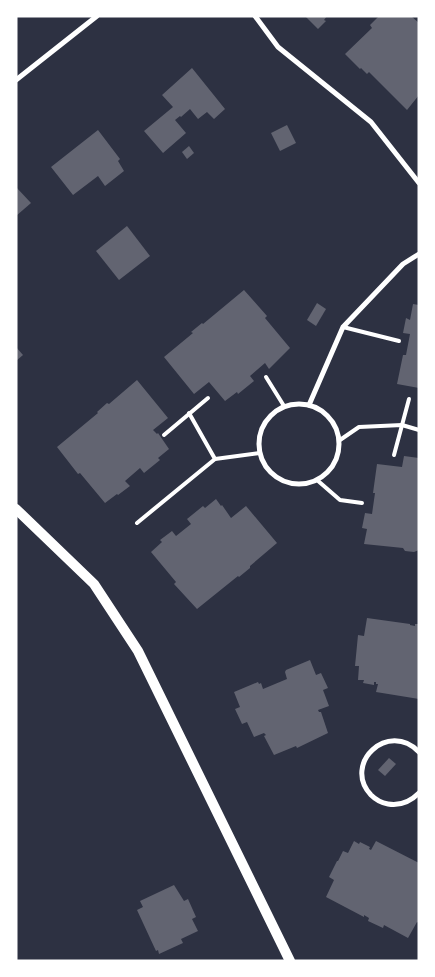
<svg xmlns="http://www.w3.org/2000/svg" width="435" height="977" font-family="'Libre Baskerville',serif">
  <rect width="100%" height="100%" fill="#2d3142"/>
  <g fill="#626471">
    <path d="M305 16H327L324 20 326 21 318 29Z"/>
    <path d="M379 16H411L419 23V95L407 110 369 72 367 74 361 68 360 69 345 54 372 28 370 25Z"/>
    <path d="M192 68 225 109 214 119 207 112 198 119 190 109 181 117 180 116 175 120 186 133 163 153 144 131 173 107 162 95Z"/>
    <path d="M287 125 296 143 280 151 271 133Z"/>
    <path d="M98 130 120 159 118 161 124 171 105 186 98 176 73 195 51 167Z"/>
    <path d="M189 146 194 153 187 159 182 152Z"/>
    <path d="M16 187 31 203 16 216Z"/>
    <path d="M127 226 150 256 119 280 96 251Z"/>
    <path d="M244 290 267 316 265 318 290 348 269 369 265 363 250 376 254 381 238 394 237 392 225 401 209 382 194 394 164 357 193 333 191 332 202 323 203 324Z"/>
    <path d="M317 303 326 309 316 326 307 320Z"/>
    <path d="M413 304 419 305V388L397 384 403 355H406L410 334 403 333 406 318 410 320Z"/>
    <path d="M16 347 23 355 16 361Z"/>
    <path d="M137 380 168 418 153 430 157 434 158 433 169 449 158 458 160 460 144 473 140 468 125 481 130 486 118 495 117 494 105 503 80 473 78 474 57 447 98 413 97 412 107 403 109 404Z"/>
    <path d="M404 456 419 458V550L414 552 405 551 403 548 364 544 367 529 362 528 365 513 372 514 375 493H373L377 464 402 467Z"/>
    <path d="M216 499 221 506 222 505 231 518 246 506 277 543 250 566V568L239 577 238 576 197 609 174 584 176 582 151 552 162 542 160 540 172 531 176 536 191 524 187 519 203 506 205 508Z"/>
    <path d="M367 618 410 624V625L415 626V624H419V699L376 692 378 684H376V682H374V685L363 683 364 680H358L359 666H355L358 635 364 636Z"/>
    <path d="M310 660 316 675 321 673 328 688 323 690 329 706 318 710 319 712H321L328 733 297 748 296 746 274 755 264 736 266 735 264 733 254 737 247 722 242 724 235 709 240 707 234 692 258 682 259 684 261 683 263 689 287 679 285 672 286 670Z"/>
    <path d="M389 758 396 764 385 776 378 770Z"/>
    <path d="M354 841 359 844 360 842 370 847 369 849 371 850 376 841 419 863V923L417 922 408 938 384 925 383 928 368 921 369 918 364 915V917L326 897 334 880 329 877 337 861H338L343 851 348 853Z"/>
    <path d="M174 885 184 901 188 899 196 917 192 919 198 931 181 939 183 943 159 954 158 950 156 951 137 910 143 907 140 901Z"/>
  </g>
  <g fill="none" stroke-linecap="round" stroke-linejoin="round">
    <g stroke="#fff" stroke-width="4">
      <path d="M343 327 399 341"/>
      <path d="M266 377 284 406"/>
      <path d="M189 413 215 459"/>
      <path d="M164 435 208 398"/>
      <path d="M340 440 359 427 402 425 419 430"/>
      <path d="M394 455 409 399"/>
      <path d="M317 480 340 500 362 503"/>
      <path d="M137 523 215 459 260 453"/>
    </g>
    <g stroke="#fff" stroke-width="5">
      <path d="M255 16 278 47 371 122 419 183"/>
      <path d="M16 80 97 16"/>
      <circle cx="299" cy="444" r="40"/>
      <path d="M309 405 343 327 403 264 419 254"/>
      <path d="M419 752C388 720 342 764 371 795 376 800 382 803 388 804 400 806 410 802 419 793"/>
    </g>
    <path stroke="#fff" stroke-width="10" d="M16 509 94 584 138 651 290 961"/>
  </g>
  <rect width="435" height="977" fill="none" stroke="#ffffff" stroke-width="35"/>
</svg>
